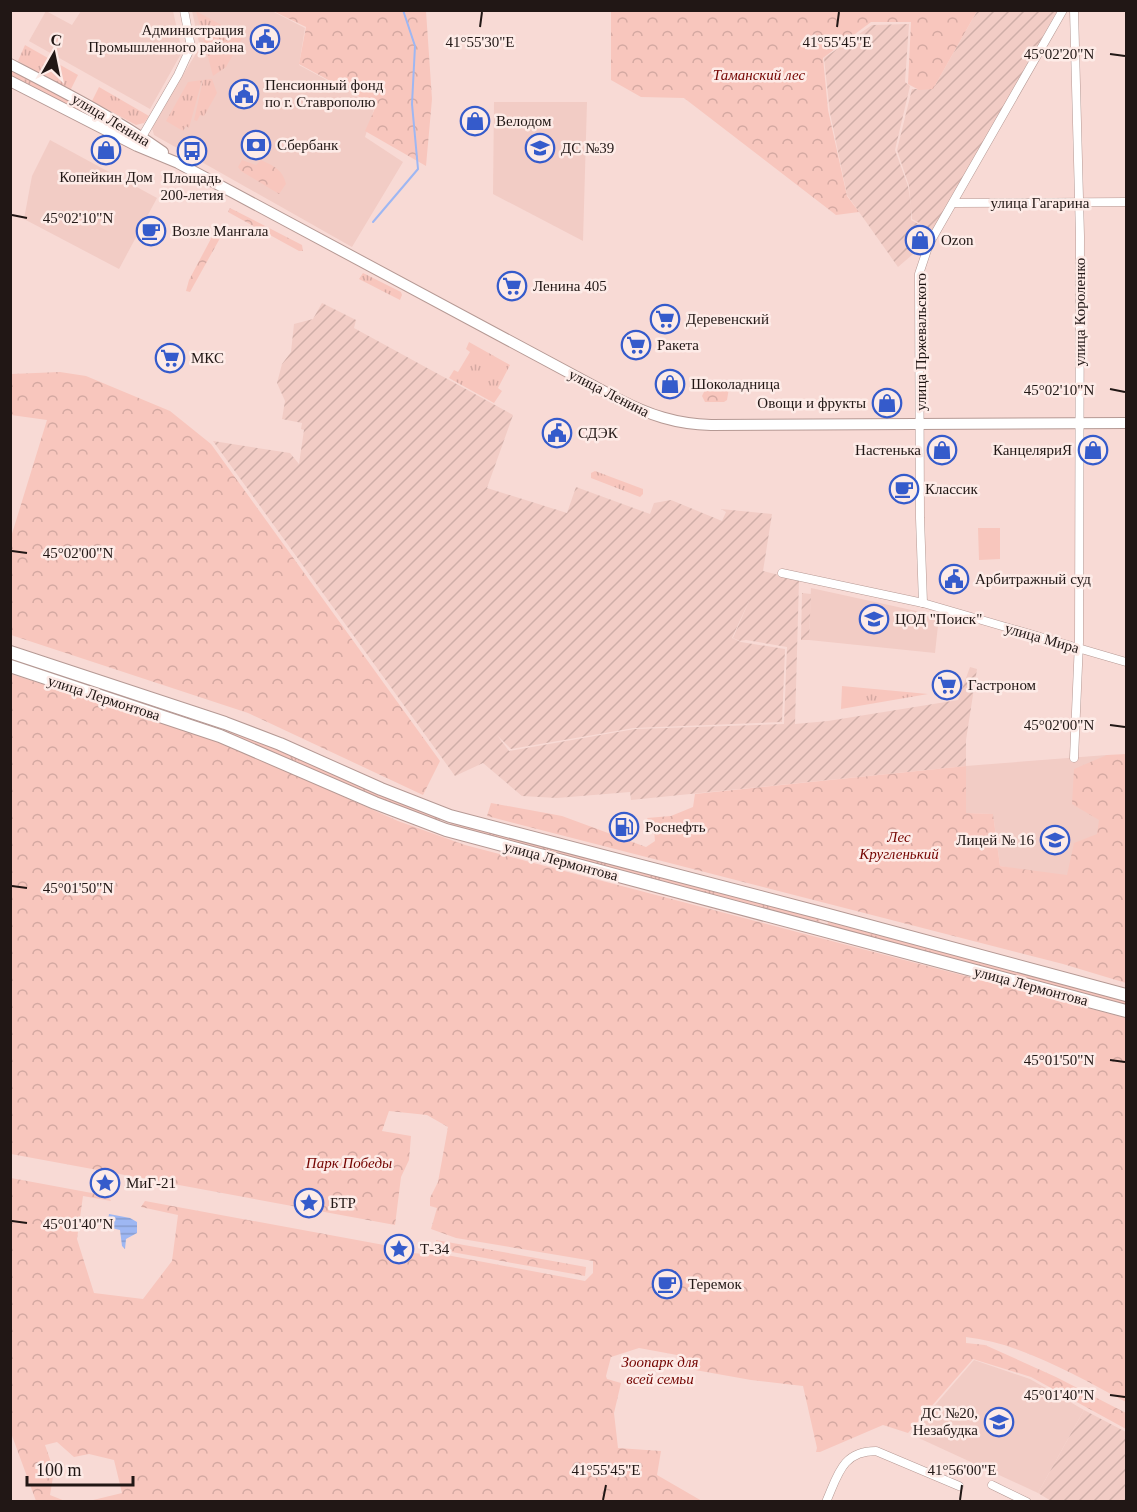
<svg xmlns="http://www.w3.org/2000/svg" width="1137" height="1512" font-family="Georgia,serif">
  <defs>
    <pattern id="industrial-furrows" width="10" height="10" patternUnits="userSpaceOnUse" patternTransform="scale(1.5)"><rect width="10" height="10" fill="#f2ccc5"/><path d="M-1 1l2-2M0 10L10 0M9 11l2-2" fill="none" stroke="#cfaea8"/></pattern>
    <pattern id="grass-tufts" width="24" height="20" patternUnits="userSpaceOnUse" patternTransform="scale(1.5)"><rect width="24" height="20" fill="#f8c6bd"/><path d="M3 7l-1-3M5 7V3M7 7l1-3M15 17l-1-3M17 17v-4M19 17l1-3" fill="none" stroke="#d4a9a2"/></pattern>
    <pattern id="forest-crowns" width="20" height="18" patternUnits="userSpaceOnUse" patternTransform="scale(1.5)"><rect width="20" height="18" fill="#f8c6bd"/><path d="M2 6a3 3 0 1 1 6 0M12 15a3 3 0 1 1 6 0" fill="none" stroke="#d4a9a2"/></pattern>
    <pattern id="water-rules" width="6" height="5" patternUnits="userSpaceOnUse" patternTransform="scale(1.5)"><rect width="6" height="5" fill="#9eb7f3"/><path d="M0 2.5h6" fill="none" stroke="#889dcf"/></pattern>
  </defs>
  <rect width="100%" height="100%" fill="#f8dad5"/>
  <g fill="#f2ccc5">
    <path d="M46 11 72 25 81 11H173L182 52 150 109 29 41Z"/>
    <path d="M192 11H272L305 28 299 65 375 106 365 137 403 162 352 247 154 135 152 128 156 119 200 47Z"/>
    <path d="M494 102H587L583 241 493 194Z"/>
    <path d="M50 140 157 198 119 269 24 219 32 176Z"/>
    <path d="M811 588 939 616 935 653 809 640Z"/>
    <path d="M1107 755 1120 810 1104 886 1000 866 993 814 966 813V766Z"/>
    <path d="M974 1360 1030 1379 1084 1410 1038 1493 910 1434Z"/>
  </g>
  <g fill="url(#industrial-furrows)" fill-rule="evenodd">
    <path d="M977 11H1057L933 231 912 219 909 186 897 150 912 89H933Z"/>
    <path d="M909 24 905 82 910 86 895 150 908 186 911 205V220L933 232 926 243 898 267 847 195 830 113 824 58 872 25Z"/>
    <path d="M322 303 356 320 354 328 513 415 487 488 567 513 576 487 650 514 654 503 671 500 722 521 726 512 721 509 772 514 763 571 799 580 795 724 828 721 958 700 970 667 977 669 966 740V766L631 800 630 792 557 798 522 796 483 763 455 776 213 441 290 453 299 464 304 430 301 429 302 423 282 419 285 401 277 383 282 364 291 352 294 324 313 319ZM752 594 733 638 740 641 746 640 787 647 784 724 635 729 509 751 497 735 511 749 634 728 782 722 785 649 741 642 732 638Z"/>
    <path d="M802 593 811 594 809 640H801Z"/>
    <path d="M1084 1410 1126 1432V1501H1051L1038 1493Z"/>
  </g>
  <g fill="url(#grass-tufts)">
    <path d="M196 11 243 37 226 67 213 76Z"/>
    <path d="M25 45 78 75 70 91 18 61Z"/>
    <path d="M10 69 78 105 105 123 102 124 11 75Z"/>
    <path d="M212 79 217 93 204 116 200 115 197 121 194 120 203 80Z"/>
    <path d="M202 80 189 128 186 126 183 131 166 121 188 82Z"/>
    <path d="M99 87 149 116 144 123 136 125 92 101Z"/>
    <path d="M363 273 401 292 402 295 400 300 359 279Z"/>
    <path d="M469 342 510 365 498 388 502 391 494 403 449 378 454 370 458 372 470 352 466 349Z"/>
    <path d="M595 471 643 489V494L640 497 591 478V473Z"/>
    <path d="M842 686 928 694 841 709Z"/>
    <path d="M226 730 277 749 378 794 440 819 439 821 376 798 276 753 226 733Z"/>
    <path d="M451 822 819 919 820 922 450 826Z"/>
    <path d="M828 922 1126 1001V1005L827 926Z"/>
  </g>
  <g fill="url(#forest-crowns)">
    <path d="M273 11H426L432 99 426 166 365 131 376 106 299 64 306 27Z"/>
    <path d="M611 11V10L977 11 933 89 919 90 908 84 911 22H871L823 58 828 110 847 196 859 212 836 215 684 98 641 97 611 80Z"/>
    <path d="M242 160 256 165 261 160C274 166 283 170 286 184L279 194 241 171 238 167Z"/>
    <path d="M230 208 302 245 303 251H299L228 212Z"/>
    <path d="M214 233 220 236 219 240 190 292 186 291 189 280Z"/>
    <path d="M60 372 86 376 170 411 211 444 440 761 423 795 248 713 11 635V537L47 420 11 415V374Z"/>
    <path d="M725 384 729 388 727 400 724 402H705L702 396 706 388Z"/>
    <path d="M11 674 221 742 398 821 465 845 1126 1018V1402C1077 1376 1021 1343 966 1337V1343L985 1345 1056 1377 1126 1413V1429L1031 1377 973 1359 908 1433 883 1425 820 1452H816L817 1448 803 1386 751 1380 695 1370 677 1355 639 1348 611 1357 606 1376 607 1379 621 1383 614 1413 618 1448 661 1451 657 1475 702 1501H89L122 1493 114 1460 89 1454 74 1457 57 1442 45 1445 54 1471 50 1495 65 1501H36L11 1433V1178L108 1196 111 1201 83 1196 77 1239 94 1293 143 1299 172 1261 178 1215 141 1207 145 1201 384 1245 392 1251 434 1255 436 1253 585 1281 593 1273V1261L456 1238 431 1229 437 1208 430 1206V1198L438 1182 448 1127 427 1115 389 1111 382 1131 411 1136 409 1160 401 1177 395 1225 11 1154Z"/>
    <path d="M1126 754V983L1063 964 487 816 491 803 562 816 646 847 655 841 654 830 647 818 671 816 693 807 695 794 966 766V813L993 814 1000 866 1067 875 1074 843 1097 834 1099 820 1072 804 1074 769 1107 755Z"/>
    <path d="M436 1240 586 1267 585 1276 435 1249Z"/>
  </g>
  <path fill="#f8c6bd" d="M978 528H1000V559L979 560Z"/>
  <path fill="url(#water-rules)" d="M109 1214 130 1218 137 1222V1233L126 1239 125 1249 122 1246 120 1230 107 1227Z"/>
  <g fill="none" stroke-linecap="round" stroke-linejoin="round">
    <path stroke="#9eb7f3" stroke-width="2" d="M373 222 418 169 412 104 415 46 403 10"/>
    <g stroke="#b59994" stroke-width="9">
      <g id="street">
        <path d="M139 142 178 75 191 47 184 10"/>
        <path d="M954 203 1126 202"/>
        <path d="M782 573 923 603 1126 662"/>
        <path d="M923 603 920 518 919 274 929 244 1063 10"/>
        <path d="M1074 758 1079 642 1080 236 1074 10"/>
        <path d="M992 1485 1027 1502"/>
        <path d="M826 1502C838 1475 842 1451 876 1451L959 1486"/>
      </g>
    </g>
    <g stroke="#b59994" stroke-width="12">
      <g id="secondary">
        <path d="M10 64C62 91 115 118 163 152"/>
        <path d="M10 81 137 146 178 163 618 399C649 415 676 424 711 425L1126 423"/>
      </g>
    </g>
    <g stroke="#b59994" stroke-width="14">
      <g id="primary">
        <path d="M10 652 225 723 280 744 381 789 450 816 825 914 1126 995"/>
        <path d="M10 666 220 736 375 803 446 830 1126 1011"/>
      </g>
    </g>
    <use href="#street" stroke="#fff" stroke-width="8"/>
    <use href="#secondary" stroke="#fff" stroke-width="10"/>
    <use href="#primary" stroke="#fff" stroke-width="12"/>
  </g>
  <path fill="none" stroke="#211715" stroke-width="2" d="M480 27 482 12M837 27 839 12M1110 54 1125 56M12 215 27 218M1110 389 1125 392M12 551 27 553M1110 725 1125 727M12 886 27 888M1110 1060 1125 1062M12 1221 27 1223M1110 1395 1125 1397M603 1500 606 1485M960 1500 962 1485"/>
  <defs>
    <g id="civic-ring" transform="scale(1.5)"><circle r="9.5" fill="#fdebe7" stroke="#355bcb" stroke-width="1.5"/><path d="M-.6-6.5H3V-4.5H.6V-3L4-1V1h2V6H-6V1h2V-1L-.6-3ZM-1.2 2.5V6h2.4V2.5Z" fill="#355bcb"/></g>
    <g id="shop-ring" transform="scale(1.5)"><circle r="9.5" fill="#fdebe7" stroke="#355bcb" stroke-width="1.5"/><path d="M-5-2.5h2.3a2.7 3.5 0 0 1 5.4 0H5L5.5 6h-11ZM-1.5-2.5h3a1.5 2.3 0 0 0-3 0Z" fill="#355bcb"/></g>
    <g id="bank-ring" transform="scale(1.5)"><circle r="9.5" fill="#fdebe7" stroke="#355bcb" stroke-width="1.5"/><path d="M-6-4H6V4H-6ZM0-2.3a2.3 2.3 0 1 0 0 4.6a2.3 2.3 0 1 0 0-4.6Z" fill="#355bcb"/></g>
    <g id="school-ring" transform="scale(1.5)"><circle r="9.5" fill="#fdebe7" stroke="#355bcb" stroke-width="1.5"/><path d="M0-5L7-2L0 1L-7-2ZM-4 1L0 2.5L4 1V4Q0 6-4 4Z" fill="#355bcb"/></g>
    <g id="bus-ring" transform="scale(1.5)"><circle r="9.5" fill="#fdebe7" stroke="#355bcb" stroke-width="1.5"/><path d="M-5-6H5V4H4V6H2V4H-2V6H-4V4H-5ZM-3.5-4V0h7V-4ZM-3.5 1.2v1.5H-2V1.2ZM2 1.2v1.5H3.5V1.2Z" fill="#355bcb"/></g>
    <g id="cafe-ring" transform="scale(1.5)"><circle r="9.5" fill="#fdebe7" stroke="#355bcb" stroke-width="1.5"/><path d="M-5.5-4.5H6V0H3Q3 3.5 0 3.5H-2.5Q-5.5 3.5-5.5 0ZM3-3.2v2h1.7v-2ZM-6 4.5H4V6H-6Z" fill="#355bcb"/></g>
    <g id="supermarket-ring" transform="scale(1.5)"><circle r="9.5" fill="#fdebe7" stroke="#355bcb" stroke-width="1.5"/><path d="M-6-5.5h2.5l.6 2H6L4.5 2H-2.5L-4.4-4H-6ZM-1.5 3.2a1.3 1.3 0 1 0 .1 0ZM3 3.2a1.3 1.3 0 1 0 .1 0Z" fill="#355bcb"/></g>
    <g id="fuel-ring" transform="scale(1.5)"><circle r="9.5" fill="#fdebe7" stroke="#355bcb" stroke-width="1.5"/><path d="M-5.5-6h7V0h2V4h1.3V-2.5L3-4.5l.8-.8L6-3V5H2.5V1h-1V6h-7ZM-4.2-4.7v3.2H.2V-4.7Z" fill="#355bcb"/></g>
    <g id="sight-ring" transform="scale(1.5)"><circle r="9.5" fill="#fdebe7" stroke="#355bcb" stroke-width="1.5"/><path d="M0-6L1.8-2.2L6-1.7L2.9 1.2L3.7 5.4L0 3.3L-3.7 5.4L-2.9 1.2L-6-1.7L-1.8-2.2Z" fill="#355bcb"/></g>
  </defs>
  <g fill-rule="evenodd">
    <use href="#civic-ring" x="265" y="39"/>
    <use href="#civic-ring" x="244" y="94"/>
    <use href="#shop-ring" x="475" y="121"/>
    <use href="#bank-ring" x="256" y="145"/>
    <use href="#school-ring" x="540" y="148"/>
    <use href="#shop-ring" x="106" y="150"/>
    <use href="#bus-ring" x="192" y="151"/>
    <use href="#cafe-ring" x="151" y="231"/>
    <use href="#shop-ring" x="920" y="240"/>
    <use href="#supermarket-ring" x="512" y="286"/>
    <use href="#supermarket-ring" x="665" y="319"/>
    <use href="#supermarket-ring" x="636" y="345"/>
    <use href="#supermarket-ring" x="170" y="358"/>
    <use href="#shop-ring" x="670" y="384"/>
    <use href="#shop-ring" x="887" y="403"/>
    <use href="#civic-ring" x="557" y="433"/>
    <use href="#shop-ring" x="942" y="450"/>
    <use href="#shop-ring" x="1093" y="450"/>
    <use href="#cafe-ring" x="904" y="489"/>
    <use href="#civic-ring" x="954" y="579"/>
    <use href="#school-ring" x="874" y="619"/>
    <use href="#supermarket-ring" x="947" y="685"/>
    <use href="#fuel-ring" x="624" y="827"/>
    <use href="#school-ring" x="1055" y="840"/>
    <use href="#sight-ring" x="105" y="1183"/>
    <use href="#sight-ring" x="309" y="1203"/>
    <use href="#sight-ring" x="399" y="1249"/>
    <use href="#cafe-ring" x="667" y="1284"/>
    <use href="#school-ring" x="999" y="1422"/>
  </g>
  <g text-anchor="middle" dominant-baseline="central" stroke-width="5" stroke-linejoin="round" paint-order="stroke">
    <g font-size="15" fill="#211715" stroke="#fdebe7" text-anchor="start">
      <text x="244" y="30" text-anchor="end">Администрация<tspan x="244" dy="17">Промышленного района</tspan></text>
      <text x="265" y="85">Пенсионный фонд<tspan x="265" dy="17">по г. Ставрополю</tspan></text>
      <text x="496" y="121">Велодом</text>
      <text x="277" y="145">Сбербанк</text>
      <text x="561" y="148">ДС №39</text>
      <text x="106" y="177" text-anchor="middle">Копейкин Дом</text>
      <text x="192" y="178" text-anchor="middle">Площадь<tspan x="192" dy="17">200-летия</tspan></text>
      <text x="172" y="231">Возле Мангала</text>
      <text x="941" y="240">Ozon</text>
      <text x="533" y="286">Ленина 405</text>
      <text x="686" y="319">Деревенский</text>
      <text x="657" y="345">Ракета</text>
      <text x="191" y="358">МКС</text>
      <text x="691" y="384">Шоколадница</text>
      <text x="866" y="403" text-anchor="end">Овощи и фрукты</text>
      <text x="578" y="433">СДЭК</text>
      <text x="921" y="450" text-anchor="end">Настенька</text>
      <text x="1072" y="450" text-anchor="end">КанцеляриЯ</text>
      <text x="925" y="489">Классик</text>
      <text x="975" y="579">Арбитражный суд</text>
      <text x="895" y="619">ЦОД "Поиск"</text>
      <text x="968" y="685">Гастроном</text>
      <text x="645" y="827">Роснефть</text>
      <text x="1034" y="840" text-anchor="end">Лицей № 16</text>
      <text x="126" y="1183">МиГ-21</text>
      <text x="330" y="1203">БТР</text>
      <text x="420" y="1249">Т-34</text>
      <text x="688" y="1284">Теремок</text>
      <text x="978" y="1413" text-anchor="end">ДС №20,<tspan x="978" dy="17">Незабудка</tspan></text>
    </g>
    <g font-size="15" font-style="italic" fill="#740400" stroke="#fdebe7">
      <text x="759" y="75">Таманский лес</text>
      <text x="899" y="837">Лес<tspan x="899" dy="17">Кругленький</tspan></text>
      <text x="349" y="1163">Парк Победы</text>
      <text x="660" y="1362">Зоопарк для<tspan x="660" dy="17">всей семьи</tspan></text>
    </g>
    <g font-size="15" fill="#211715" stroke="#fdebe7">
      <text transform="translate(111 120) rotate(31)">улица Ленина</text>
      <text x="1040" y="203">улица Гагарина</text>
      <text transform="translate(1080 312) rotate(-90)">улица Короленко</text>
      <text transform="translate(921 342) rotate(-90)">улица Пржевальского</text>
      <text transform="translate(609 393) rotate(27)">улица Ленина</text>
      <text transform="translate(1042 638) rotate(16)">улица Мира</text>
      <text transform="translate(104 698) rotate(18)">улица Лермонтова</text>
      <text transform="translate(561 861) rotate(15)">улица Лермонтова</text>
      <text transform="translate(1031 986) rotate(15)">улица Лермонтова</text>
    </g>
  </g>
  <g font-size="15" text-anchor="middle" fill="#211715" stroke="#fdebe7" stroke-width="5" stroke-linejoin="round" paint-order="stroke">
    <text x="480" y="47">41°55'30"E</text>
    <text x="837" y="47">41°55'45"E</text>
    <text x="1059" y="59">45°02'20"N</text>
    <text x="78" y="223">45°02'10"N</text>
    <text x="1059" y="395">45°02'10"N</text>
    <text x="78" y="558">45°02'00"N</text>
    <text x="1059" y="730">45°02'00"N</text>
    <text x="78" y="893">45°01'50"N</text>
    <text x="1059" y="1065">45°01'50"N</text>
    <text x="78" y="1229">45°01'40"N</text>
    <text x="1059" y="1400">45°01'40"N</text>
    <text x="606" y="1475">41°55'45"E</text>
    <text x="962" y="1475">41°56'00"E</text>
  </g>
  <rect width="1137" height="1512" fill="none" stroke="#211715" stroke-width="24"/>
  <g transform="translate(54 54) rotate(9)" stroke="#fdebe7" stroke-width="4.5" paint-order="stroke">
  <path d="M0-4.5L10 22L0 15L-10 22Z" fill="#211715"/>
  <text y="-9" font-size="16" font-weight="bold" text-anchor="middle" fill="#211715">С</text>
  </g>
  <path d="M27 1476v9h106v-9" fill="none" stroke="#211715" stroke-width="3"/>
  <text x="36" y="1476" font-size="18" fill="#211715" stroke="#fdebe7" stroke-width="4.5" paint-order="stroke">100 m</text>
</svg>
